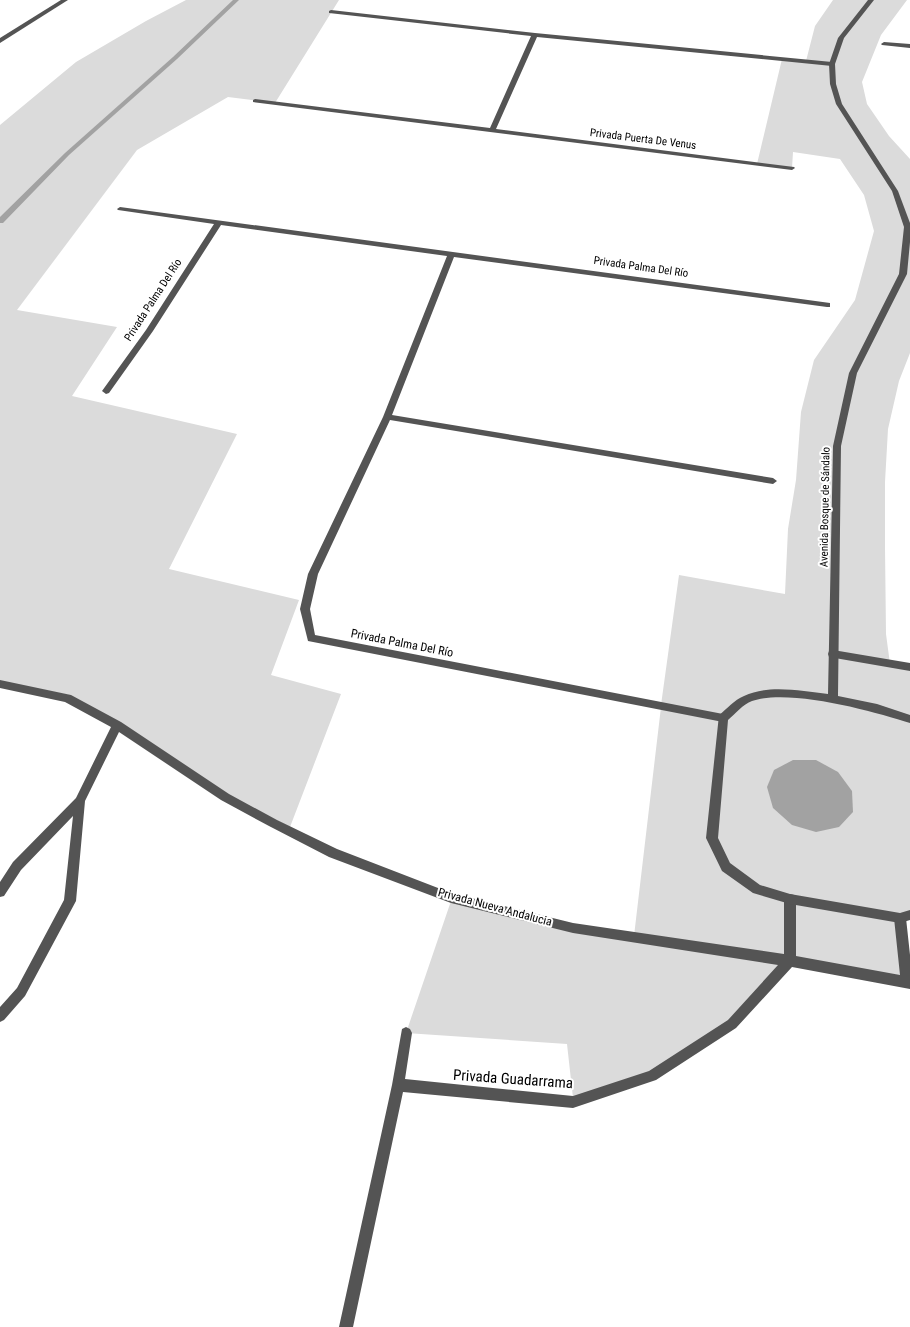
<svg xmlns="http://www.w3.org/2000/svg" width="910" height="1327" font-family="'Roboto Condensed',sans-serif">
  <rect width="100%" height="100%" fill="#fff"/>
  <g fill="#dbdbdb">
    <path d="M186 0H339L275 103 228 97 137 150 17 310 117 327 72 396 237 434 169 569 299 600 271 675 341 694 290 827 226 794 69 695 0 681V125L76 62 146 21Z"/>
    <path d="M833 0H907L881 35 862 82 867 104 889 136 910 159V353L899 381 888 429 885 482V548L886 634 890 664 910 667V914L900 917 758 889 726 867 713 837 723 718 750 698 777 693 832 699 776 692 749 697 723 718 661 705 679 575 785 594 788 529 796 480 801 412 814 360 855 300 874 231 864 195 840 159 793 152 792 168 757 164 782 59 806 61 815 26Z"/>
    <path d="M661 707 721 719 711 839 725 868 789 900V960L634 936Z"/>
    <path d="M451 901 783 963 730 1020 651 1072 573 1098 567 1044 406 1033Z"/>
    <path d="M791 901 899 919 905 981 790 961Z"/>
  </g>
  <path fill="#a2a2a2" d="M793 760H816L838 772 852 791 853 812 839 827 816 832 792 825 773 808 767 787 774 770Z"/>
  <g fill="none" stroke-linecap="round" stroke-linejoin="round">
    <path fill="#a2a2a2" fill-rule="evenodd" d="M233 0H239L177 59 69 155 3 223H0V217L65 153 173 57Z"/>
    <g fill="#545454" fill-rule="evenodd">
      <path d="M61 0H68L0 43V38Z"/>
      <path d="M331 10 535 33 832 62 835 64 832 66 537 37 496 129 794 167 795 168 792 170 253 102V100L255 99 490 128 531 36 329 13V11Z"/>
      <path d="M884 42 910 44V48L882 45 881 44Z"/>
      <path d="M120 207 830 303V307H827L454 257 392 415 773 478 777 481 773 484 390 420 318 574 310 609 315 635 723 714 727 715 728 718 727 721 723 722 308 641 300 609 308 574 383 417 447 256 221 225 153 331 109 393 106 394 102 391 146 330 214 224 118 210 117 209Z"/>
      <path d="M833 650 910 663V671L829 657 828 654 829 651Z"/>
      <path d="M0 680 71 695 121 722 229 794 277 820 337 849 451 893 573 923 784 954V899L786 895 790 894 794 895 796 899V956L900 975 894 918 896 914 900 913 904 914 906 918 910 955V989L792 967 736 1028 656 1080 573 1108 403 1092 353 1327H339L392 1085 402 1029 406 1027 410 1029 412 1033 405 1079 573 1096 649 1071 728 1020 778 965 573 933 451 903 329 857 269 826 221 800 119 732 85 801 76 901 25 996 4 1020 0 1022V1007L17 988 64 900 73 816 21 870 4 896 0 897V882L13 862 76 798 111 727 65 702 0 688Z"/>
    </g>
    <path fill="#545454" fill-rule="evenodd" d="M868 0H874L844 38 835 64 836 84 842 104 898 191 910 223V242L907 274 857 373 841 446 838 696 877 704 910 715V723C873 711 789 688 752 701 743 704 735 714 728 720L718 838 730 863 760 885 790 894 900 913 910 910V920L900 923 790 904 753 893 722 871 706 838 719 715C727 709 734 700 744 696 768 684 802 691 828 694L833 446 849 373 899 274 904 227 892 191 836 104 830 84 829 64 838 38Z"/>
  </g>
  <g text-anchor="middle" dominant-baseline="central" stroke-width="4" stroke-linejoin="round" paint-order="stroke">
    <g font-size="11" fill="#000" stroke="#fff">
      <text transform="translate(643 139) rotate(7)">Privada Puerta De Venus</text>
      <text transform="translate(641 267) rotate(8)">Privada Palma Del Río</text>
      <text transform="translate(153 300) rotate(-57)">Privada Palma Del Río</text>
      <text transform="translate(825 507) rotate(-89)">Avenida Bosque de Sándalo</text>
    </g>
    <g font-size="12" fill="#000" stroke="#fff">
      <text transform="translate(402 643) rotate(11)">Privada Palma Del Río</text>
      <text transform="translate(495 907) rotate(15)">Privada Nueva Andalucia</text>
    </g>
    <g font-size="15" fill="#000" stroke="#fff">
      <text transform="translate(513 1079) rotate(4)">Privada Guadarrama</text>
    </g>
  </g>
</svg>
